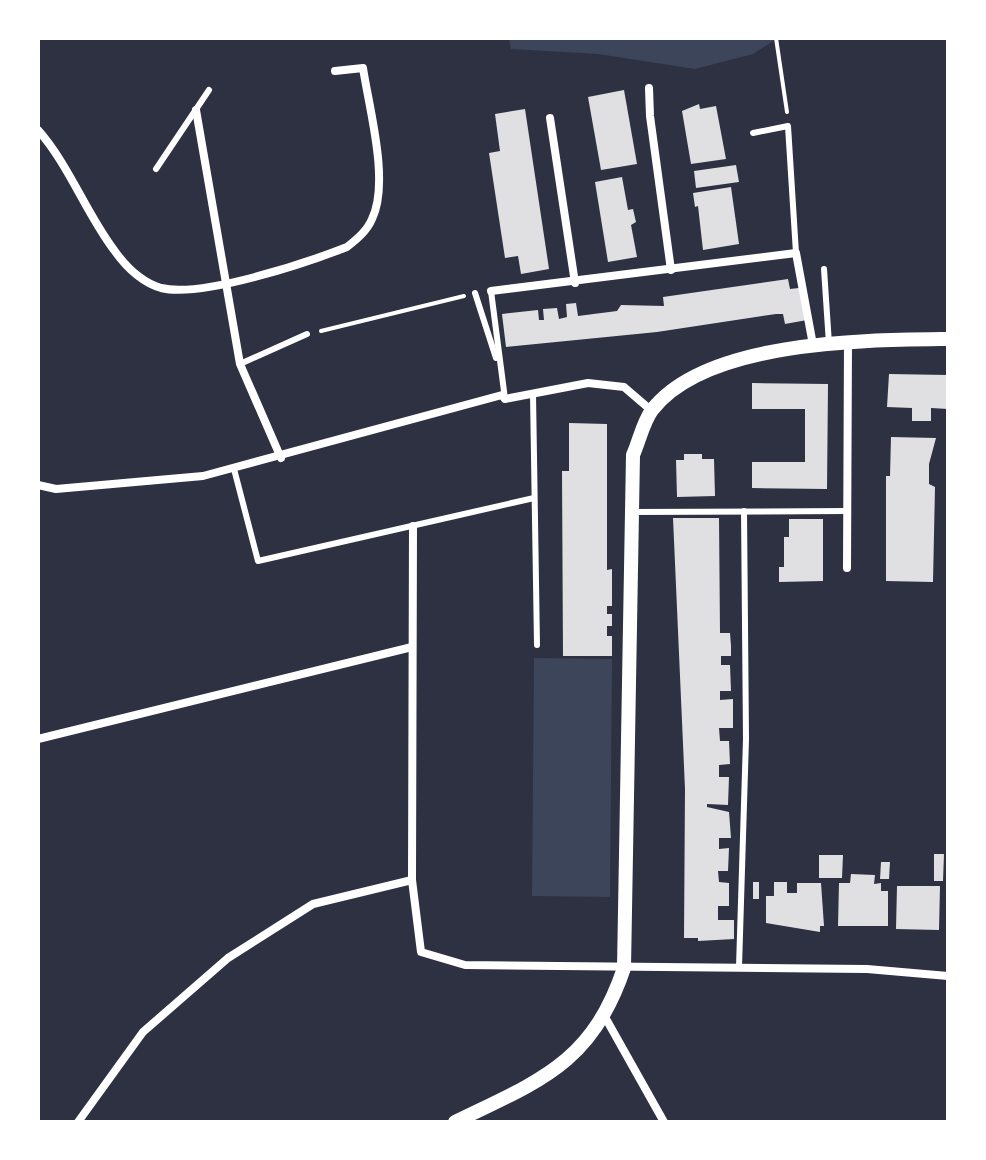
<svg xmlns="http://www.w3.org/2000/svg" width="986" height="1160" font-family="Karla,sans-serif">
  <rect width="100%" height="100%" fill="#2d3142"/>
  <g fill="#3c4559">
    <path d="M509 38H778L753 54 695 69 598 54 511 49Z"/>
    <path d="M534 658 612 659 610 897 532 896Z"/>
  </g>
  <g fill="#e0e0e3">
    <path d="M624 90 637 164 601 170 588 97Z"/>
    <path d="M699 104 700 109 716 106 726 159 691 164 682 111Z"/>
    <path d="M525 109 549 269 521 274 518 256 505 258 489 153 500 151 495 114Z"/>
    <path d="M736 165 739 182 696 188 694 171Z"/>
    <path d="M622 177 628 210 633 209 636 222 631 225 637 257 608 262 595 182Z"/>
    <path d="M731 187 739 244 703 250 698 206 695 207 693 193Z"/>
    <path d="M788 279 790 289 799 288 807 320 785 324 783 314H776L657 332 506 347 502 314 538 310 539 320H544L543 309 557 308 559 319 567 317 566 304 576 303 578 316 617 311 621 305 664 306 663 297Z"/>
    <path d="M889 374 948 375V409L931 408V421H912V408L887 407Z"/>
    <path d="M752 383 828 384 827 489 752 488V462H805V409H752Z"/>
    <path d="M569 423 607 424V570L612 569V606H607V614H612V626H607V636H612V656H563L562 471H569Z"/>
    <path d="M891 437 936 438 929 464V484L935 487 933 582 886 581V476H890Z"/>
    <path d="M684 454H702V459H714L715 496 677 497 676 460H684Z"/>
    <path d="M673 518H719L720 633H730L731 646V656H721V665H730L731 691H720V700L733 699V728H719L720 741H729L730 764 719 765V777H729L728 805 707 804V807L729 812 731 838H719V849L729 848 728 871H718L719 882 729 883V906H718V920H734V939L698 941V938H684L685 789Z"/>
    <path d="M789 519H823V581L779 582V567H784V537H789Z"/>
    <path d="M934 854H944L943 881H934Z"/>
    <path d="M819 855H843L842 878H819Z"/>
    <path d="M881 862H890L889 879H880Z"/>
    <path d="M851 874 875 875 874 884 881 883V891H888V926H838L839 883H850Z"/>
    <rect x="753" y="882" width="6" height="17"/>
    <path d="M774 882H787V893H797V883H821L824 926H820V932L766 923V896H774Z"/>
    <path d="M897 886H940L939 930 896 929Z"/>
  </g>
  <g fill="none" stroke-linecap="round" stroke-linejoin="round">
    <g stroke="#fff" stroke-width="4">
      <path d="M776 38 787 112"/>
      <path d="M321 331 464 296"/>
    </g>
    <g stroke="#fff" stroke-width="6">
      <path d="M753 133 788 126 796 253"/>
      <path d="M156 169 209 90"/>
      <path d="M824 269 829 344"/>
      <path d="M491 291 505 399"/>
      <path d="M475 293 496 358"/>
      <path d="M240 364 307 334"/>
      <path d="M533 394 537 645"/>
      <path d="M234 469 258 561 534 498"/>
      <path d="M631 512 847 511"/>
      <path d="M739 967 746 739 744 511"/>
    </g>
    <g stroke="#fff" stroke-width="8">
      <path d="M649 88 650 116 671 270"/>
      <path d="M196 110 240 364 281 458"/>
      <path d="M550 118 575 283"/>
      <path d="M38 130C69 165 86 213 114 250 126 267 141 282 161 288 202 298 306 263 347 247 357 239 367 231 372 219 390 182 369 108 363 68L335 71"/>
      <path d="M491 291 796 253 813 345"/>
      <path d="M38 485 56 489 203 476 502 395 505 399 588 383 624 387 652 411"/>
      <path d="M413 526 412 880 421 952 465 965 867 969 948 976"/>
      <path d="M847 568 848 342"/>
      <path d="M38 739 412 647"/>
      <path d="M605 1017 664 1122"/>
      <path d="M78 1122 143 1032 228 958 313 904 412 880"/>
    </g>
    <path stroke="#fff" stroke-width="14" d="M455 1122C539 1081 592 1064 624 968L633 455C639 442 643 422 652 410 706 340 867 340 948 339"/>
  </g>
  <rect width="986" height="1160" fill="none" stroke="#ffffff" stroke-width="80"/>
</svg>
